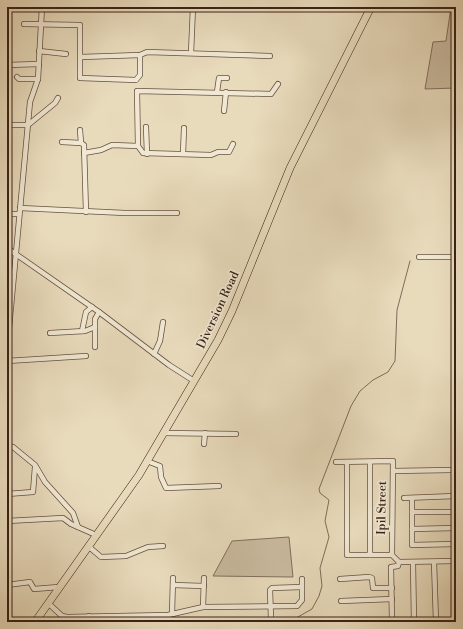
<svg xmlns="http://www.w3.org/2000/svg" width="463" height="629" font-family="'Libre Bodoni',serif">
  <rect width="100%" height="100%" fill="#e8dbbc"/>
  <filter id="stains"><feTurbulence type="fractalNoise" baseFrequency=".005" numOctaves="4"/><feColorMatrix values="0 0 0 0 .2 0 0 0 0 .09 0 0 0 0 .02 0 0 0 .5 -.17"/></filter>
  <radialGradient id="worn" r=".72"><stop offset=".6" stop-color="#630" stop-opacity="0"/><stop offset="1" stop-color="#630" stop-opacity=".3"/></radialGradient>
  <g fill="#cabba0" stroke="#826e5b">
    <path d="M451 7H456V88L425 89 433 42 446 41Z"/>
    <path d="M289 537 293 577 213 576 232 541Z"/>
  </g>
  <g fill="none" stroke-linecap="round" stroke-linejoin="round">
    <path stroke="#7f6b58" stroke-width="1" d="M289 622 312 609 319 596 322 586 320 568 329 537 325 521 329 500 320 493 319 489 351 406 360 391 373 380 388 372 395 361 397 310 410 261"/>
    <g stroke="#665040" stroke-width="6">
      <g id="minor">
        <path d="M24 24 80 25V78L136 80 140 75V55"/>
        <path d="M39 51 66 54"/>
        <path d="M191 53 193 7"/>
        <path d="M81 57 140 55 147 52 270 56"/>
        <path d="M7 65 39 64"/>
        <path d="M17 77 19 79H38"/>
        <path d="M217 92 219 78H227"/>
        <path d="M224 111 226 92"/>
        <path d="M7 125H28L55 103 58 98"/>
        <path d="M146 127 147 154"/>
        <path d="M80 130 81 143"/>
        <path d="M62 142 81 143 84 145 86 212"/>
        <path d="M233 144 229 152H218L211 155 143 153 138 146 137 91 271 94 278 84"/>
        <path d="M84 153 101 150 112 145 138 146"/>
        <path d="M183 154 184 128"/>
        <path d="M7 193H9"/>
        <path d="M20 208 125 213H177"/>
        <path d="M7 214H19"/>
        <path d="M7 248 99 312 169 365 194 381"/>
        <path d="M419 257H456"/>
        <path d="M82 331 86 312 92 307"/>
        <path d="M50 333 85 331 95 327"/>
        <path d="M95 347V319L99 312"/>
        <path d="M7 350 30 102 38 79 42 7"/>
        <path d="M154 354 160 341 163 322"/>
        <path d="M7 361 86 356"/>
        <path d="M163 433 236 434"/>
        <path d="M204 444 205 433"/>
        <path d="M7 446 13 447 35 465 45 482 73 513 78 527"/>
        <path d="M147 461 160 466 161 477 166 488 219 486"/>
        <path d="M336 462 393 461 392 555"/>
        <path d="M347 462V555H392L399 562 456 561"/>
        <path d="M370 462V555"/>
        <path d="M393 471 451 470"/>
        <path d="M7 494 33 492 35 467"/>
        <path d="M404 498 456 496"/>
        <path d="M412 498V545L456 544"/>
        <path d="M412 512H456"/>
        <path d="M7 521 63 518 71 524 96 535"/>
        <path d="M412 529 456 528"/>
        <path d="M88 546 101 557 126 556 148 547 163 546"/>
        <path d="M455 561 456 622"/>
        <path d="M434 562 436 622"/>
        <path d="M413 563 414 622"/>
        <path d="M340 579 369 577 372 578 373 588H392"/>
        <path d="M7 585 30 582 34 589 59 587"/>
        <path d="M173 585 204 586"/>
        <path d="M341 601 392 599"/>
        <path d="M48 603 62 616 67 617 168 615 203 607 297 606 302 600V579"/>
        <path d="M203 607 204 578"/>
        <path d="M172 614 173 578"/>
        <path d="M271 619 270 590 272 588 302 587"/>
        <path d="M89 622V616"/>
        <path d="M364 622 392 621"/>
        <path d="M392 622 391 567 398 566 399 562"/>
      </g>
    </g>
    <g stroke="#3a2116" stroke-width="8">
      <path id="highway" d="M35 622 139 475 218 340 232 311 290 168 371 7"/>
    </g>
    <use href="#minor" stroke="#f0e8d3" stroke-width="4.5"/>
    <use href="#highway" stroke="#e8dbbc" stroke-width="7"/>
  </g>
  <g text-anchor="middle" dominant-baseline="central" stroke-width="3.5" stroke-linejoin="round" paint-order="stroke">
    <g font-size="12" fill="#3a2116" stroke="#f0e8d3">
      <text transform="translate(218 310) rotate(-65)">Diversion Road</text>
      <text transform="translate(382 508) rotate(-89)">Ipil Street</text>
    </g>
  </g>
  <rect width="463" height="629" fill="none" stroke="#e8dbbc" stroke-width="24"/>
  <rect x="8" y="8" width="447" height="613" fill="none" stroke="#3a2116" stroke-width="2"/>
  <rect x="12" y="12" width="439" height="605" fill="none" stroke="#3a2116"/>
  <rect width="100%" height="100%" filter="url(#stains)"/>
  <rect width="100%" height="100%" fill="url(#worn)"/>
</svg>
